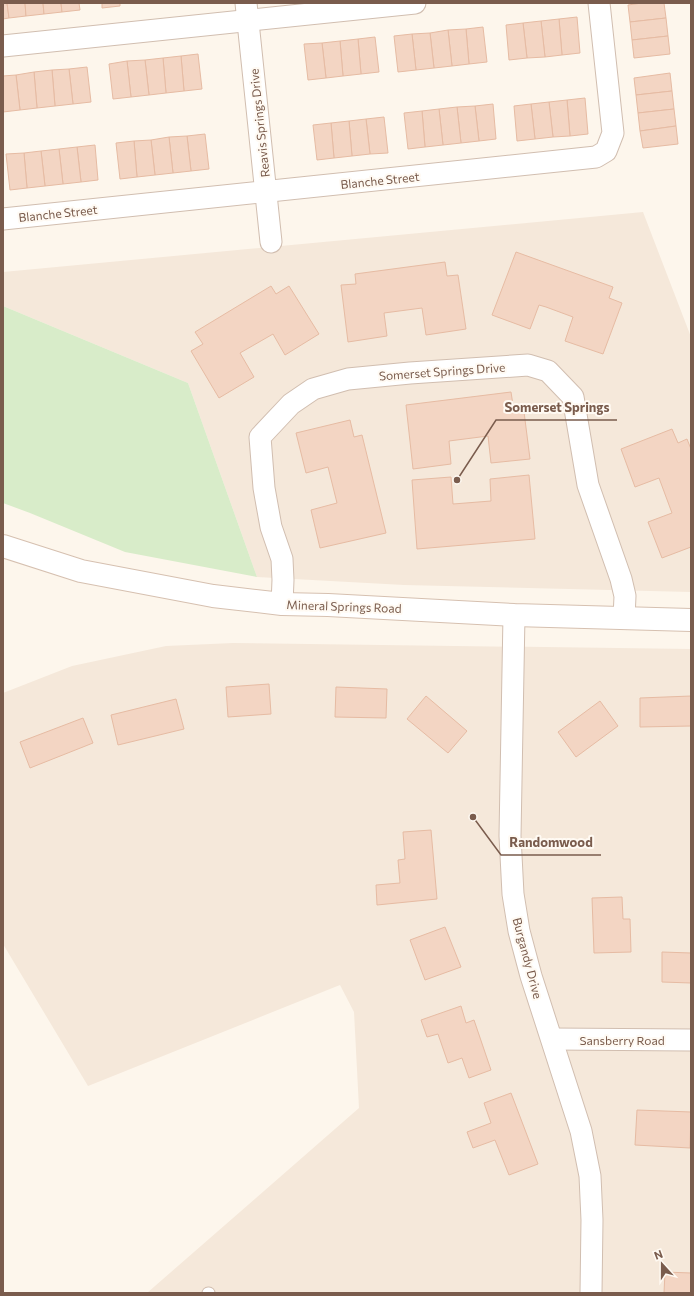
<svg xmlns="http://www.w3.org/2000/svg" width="694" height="1296" font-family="Commissioner,sans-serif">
  <rect width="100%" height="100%" fill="#fdf6ec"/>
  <g fill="#f5e8da">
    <path d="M643 212 691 337V592L404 585 257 577 188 383 3 306V272Z"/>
    <path d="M233 643 691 649V1293H147L359 1108 354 1012 340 985 88 1086 3 944V693L72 666 166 646Z"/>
  </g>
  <path fill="#d8ecc9" d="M3 306 188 383 257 577 125 552 30 513 3 503Z"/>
  <g fill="#f3d5c3" stroke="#e6bba3">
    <path d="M3 3H7L9 18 3 19Z"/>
    <path d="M7 3H25L26 16 9 18Z"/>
    <path d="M25 3H43L44 14 26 16Z"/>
    <path d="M43 3H61L62 12 44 14Z"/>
    <path d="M61 3H79L80 10 62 12Z"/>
    <path d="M102 3H120V6L102 8Z"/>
    <path d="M642 3H664L666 18 630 22 628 5Z"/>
    <path d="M577 17 580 53 562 55 559 19Z"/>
    <path d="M666 18 668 36 632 40 630 22Z"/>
    <path d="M559 19 562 55 545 57 541 21Z"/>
    <path d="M541 21 545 57 527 58 523 23Z"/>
    <path d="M523 23 527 58 509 60 506 25Z"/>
    <path d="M483 27 487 62 469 64 466 29Z"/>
    <path d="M466 29 469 64 452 66 448 30Z"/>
    <path d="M448 30 452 66 434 68 430 33Z"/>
    <path d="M430 33 434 68 416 70 412 34Z"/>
    <path d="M412 34 416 70 398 72 394 36Z"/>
    <path d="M668 36 670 54 634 58 632 40Z"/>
    <path d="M375 37 379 72 361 74 358 39Z"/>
    <path d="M358 39 361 74 343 76 340 41Z"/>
    <path d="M340 41 343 76 326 78 322 43Z"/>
    <path d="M322 43 326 78 308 80 304 44Z"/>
    <path d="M198 54 202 89 184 91 181 56Z"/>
    <path d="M181 56 184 91 166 93 163 58Z"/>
    <path d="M163 58 166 93 149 95 145 60Z"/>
    <path d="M145 60 149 95 131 97 127 61Z"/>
    <path d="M127 61 131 97 113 99 109 64Z"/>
    <path d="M87 67 91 102 73 104 69 69Z"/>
    <path d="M69 69 73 104 55 106 52 70Z"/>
    <path d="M52 70 55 106 37 108 34 72Z"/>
    <path d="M34 72 37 108 20 110 16 75Z"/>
    <path d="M670 73 672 91 636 95 634 78Z"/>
    <path d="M16 75 20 110 3 112V76Z"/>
    <path d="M672 91 674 109 638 113 636 95Z"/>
    <path d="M585 98 588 134 570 136 567 100Z"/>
    <path d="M567 100 570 136 553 137 549 102Z"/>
    <path d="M549 102 553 137 535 139 531 104Z"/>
    <path d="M493 104 496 139 479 141 475 106Z"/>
    <path d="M531 104 535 139 517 141 514 106Z"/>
    <path d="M475 106 479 141 461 143 457 107Z"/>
    <path d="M457 107 461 143 443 145 439 109Z"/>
    <path d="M439 109 443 145 425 147 422 111Z"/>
    <path d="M674 109 676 126 640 131 638 113Z"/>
    <path d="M422 111 425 147 408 149 404 113Z"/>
    <path d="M384 117 388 153 370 154 366 119Z"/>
    <path d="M366 119 370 154 352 156 349 121Z"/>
    <path d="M349 121 352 156 334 158 331 123Z"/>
    <path d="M331 123 334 158 317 160 313 125Z"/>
    <path d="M676 126 678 144 643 148 640 131Z"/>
    <path d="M205 134 209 169 191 171 187 136Z"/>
    <path d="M187 136 191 171 173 173 169 137Z"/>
    <path d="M169 137 173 173 155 175 151 140Z"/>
    <path d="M151 140 155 175 137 177 134 141Z"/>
    <path d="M134 141 137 177 120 179 116 143Z"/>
    <path d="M95 145 98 180 81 182 77 147Z"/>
    <path d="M77 147 81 182 63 184 59 149Z"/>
    <path d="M59 149 63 184 45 186 41 151Z"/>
    <path d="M41 151 45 186 27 188 24 153Z"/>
    <path d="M24 153 27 188 10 190 6 154Z"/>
    <path d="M516 252 613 287 609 298 622 303 603 354 565 341 573 317 546 307 539 305 530 329 492 315Z"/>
    <path d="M445 262 447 276 458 275 466 329 426 335 422 308 384 313 387 336 348 342 341 285 356 284 355 274Z"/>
    <path d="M271 286 276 294 289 286 319 334 285 355 273 334 240 353 254 377 219 398 191 351 203 344 195 332Z"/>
    <path d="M511 392 513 405 523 404 530 459 491 463 488 436 449 441 451 464 413 469 406 405Z"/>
    <path d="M350 420 354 437 362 435 386 533 320 548 311 510 337 503 328 467 306 473 296 433Z"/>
    <path d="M672 429 678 443 687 439 691 449V547L662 558 648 522 672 513 659 478 635 487 621 449Z"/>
    <path d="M529 475 535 539 417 549 412 480 451 477 453 504 491 501 490 479Z"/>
    <path d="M269 684 271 714 228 717 226 687Z"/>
    <path d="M336 687 387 689 386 718 335 717Z"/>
    <path d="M426 696 467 731 448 753 407 719Z"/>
    <path d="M691 696V726L640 727V698Z"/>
    <path d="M176 699 184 729 118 745 111 715Z"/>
    <path d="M600 701 618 726 576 757 558 732Z"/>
    <path d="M83 718 93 743 30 768 20 742Z"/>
    <path d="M431 830 437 899 377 905 376 885 400 883 398 860 405 859 403 832Z"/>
    <path d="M622 897 623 919H630L631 952 594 953 592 898Z"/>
    <path d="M445 927 461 967 425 980 410 940Z"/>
    <path d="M662 952 691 953V983L662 982Z"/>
    <path d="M461 1006 466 1023 474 1020 491 1070 469 1078 462 1058 448 1063 438 1034 427 1037 421 1020Z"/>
    <path d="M511 1093 538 1164 509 1175 495 1140 473 1148 467 1132 491 1123 484 1103Z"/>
    <path d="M637 1110 691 1112 690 1148 635 1145Z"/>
    <path d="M665 1272 691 1273V1293H664Z"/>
  </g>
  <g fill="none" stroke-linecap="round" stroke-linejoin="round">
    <g stroke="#d1beb0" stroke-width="13">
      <path id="lane" d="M208 1293H209"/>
    </g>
    <g stroke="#d1beb0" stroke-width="23">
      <g id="street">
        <path d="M246 3 271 242"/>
        <path d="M3 46 415 3"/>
        <path d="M3 219 596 157 606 151 613 133 599 3"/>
        <path d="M282 604 283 580 282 559 271 527 264 488 260 437 291 404 313 389 348 379 410 373 528 365 548 371 573 397 588 485 621 579 625 596 624 618"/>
        <path d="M514 615 510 836 513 894 519 931 531 976 581 1131 590 1176 592 1220 591 1293"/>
        <path d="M552 1039 691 1040"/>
      </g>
    </g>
    <g stroke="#d6c0b0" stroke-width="24">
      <path id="secondary" d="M3 546 81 571 213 596 282 604 328 605 514 615 691 620"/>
    </g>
    <use href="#lane" stroke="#fff" stroke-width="11"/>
    <use href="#street" stroke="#fff" stroke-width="21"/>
    <use href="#secondary" stroke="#fff" stroke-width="22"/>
  </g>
  <g text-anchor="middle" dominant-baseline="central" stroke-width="4" stroke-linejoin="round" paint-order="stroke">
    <g font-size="12" fill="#7a5c4d" stroke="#fffaf3">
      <text transform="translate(259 123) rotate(-96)">Reavis Springs Drive</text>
      <text transform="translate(380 180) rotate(-6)">Blanche Street</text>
      <text transform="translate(58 213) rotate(-6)">Blanche Street</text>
      <text transform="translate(442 371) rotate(-4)">Somerset Springs Drive</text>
      <text transform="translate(344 606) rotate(2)">Mineral Springs Road</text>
      <text transform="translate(528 958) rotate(75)">Burgandy Drive</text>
      <text x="622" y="1040">Sansberry Road</text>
    </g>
  </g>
  <path fill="none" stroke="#7a5c4d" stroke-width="1.5" d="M457 480L496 420H617M473 817L501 855H601"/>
  <g fill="#7a5c4d" stroke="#fffaf3" stroke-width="1.5">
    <circle cx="457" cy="480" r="4"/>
    <circle cx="473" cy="817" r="4"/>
  </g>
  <g font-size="13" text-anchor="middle" font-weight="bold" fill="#7a5c4d" stroke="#fffaf3" stroke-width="4" stroke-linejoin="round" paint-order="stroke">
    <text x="557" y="412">Somerset Springs</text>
    <text x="551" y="847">Randomwood</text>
  </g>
  <rect width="694" height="1296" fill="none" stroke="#7a5c4d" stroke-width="8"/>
  <g transform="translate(662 1264) rotate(339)" stroke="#fffaf3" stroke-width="3" paint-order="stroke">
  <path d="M0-3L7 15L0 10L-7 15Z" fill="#7a5c4d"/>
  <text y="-6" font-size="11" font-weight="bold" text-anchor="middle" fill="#7a5c4d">N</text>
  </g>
</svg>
